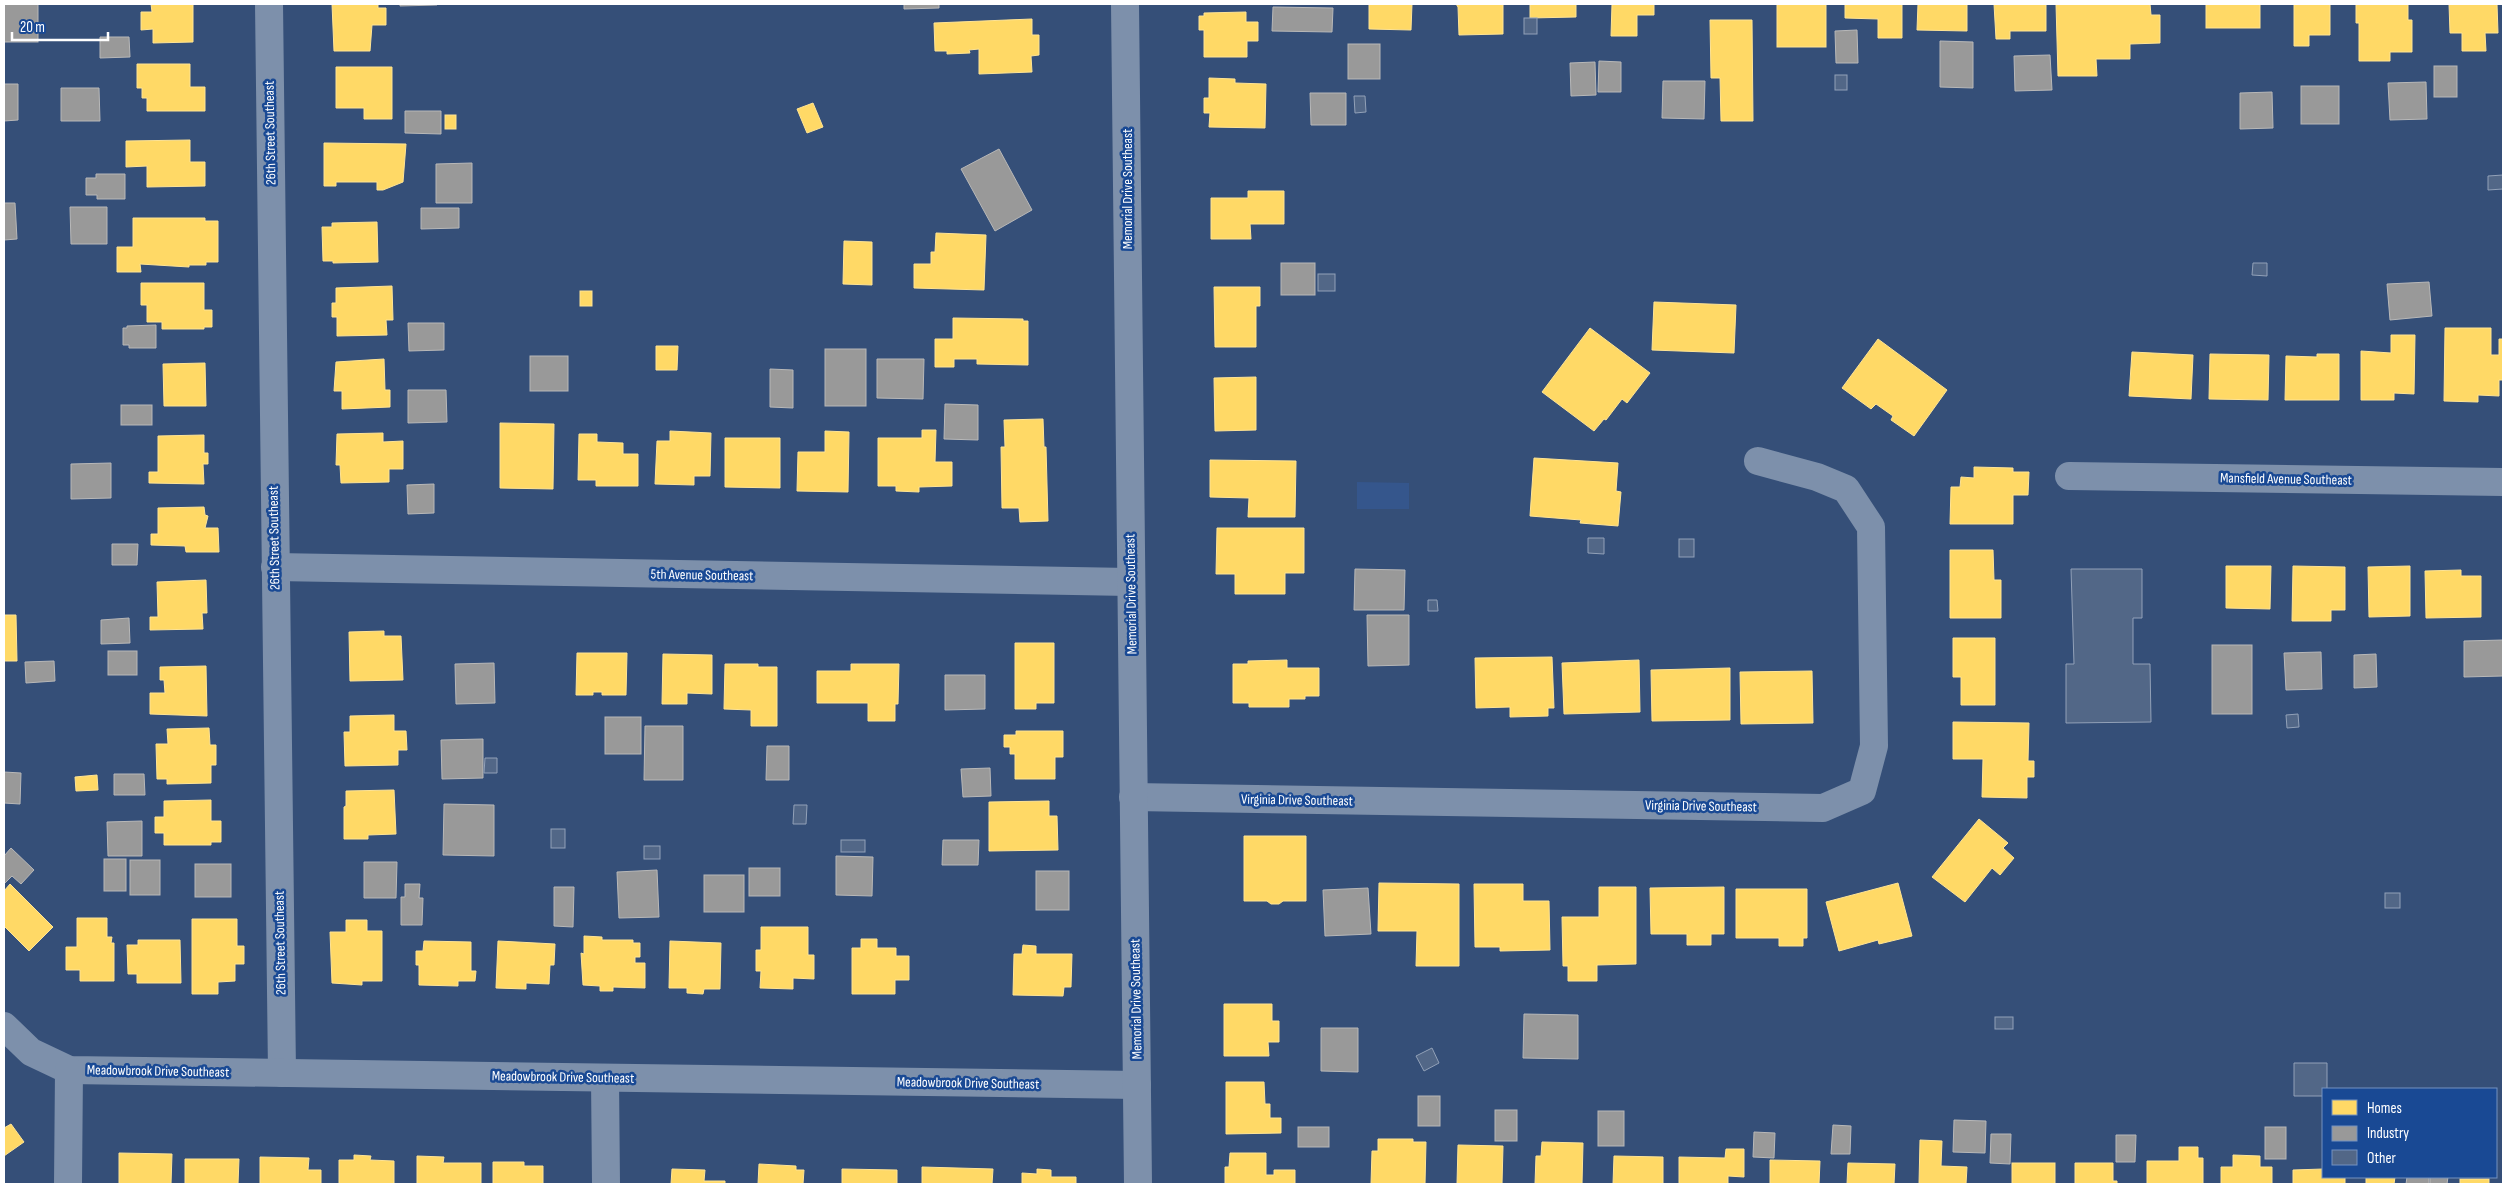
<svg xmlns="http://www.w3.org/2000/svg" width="2507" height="1188" font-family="'Sofia Sans Condensed',sans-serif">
  <rect width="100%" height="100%" fill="#354f78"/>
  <path fill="#35568c" d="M1357 482 1409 483V509H1357Z"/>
  <g fill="#ffd966" stroke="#ffe494">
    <path d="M151 4H193V42L153 43V29L141 30V12H152Z"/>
    <path d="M332 4H378V8H386V25H372L370 51H334Z"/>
    <path d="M1369 4H1412L1411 30 1369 29Z"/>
    <path d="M1456 4H1503V34L1459 35 1458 7Z"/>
    <path d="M1530 4H1576V17L1530 18Z"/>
    <path d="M1612 4H1654V15H1637V36H1611Z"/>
    <rect x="1777" y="4" width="49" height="43"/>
    <path d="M1845 4H1902V38H1878V19L1845 18Z"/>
    <path d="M1918 4H1967V31L1917 30Z"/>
    <path d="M1994 4H2046V31H2010V39H1996Z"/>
    <path d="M2056 4H2150L2151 15H2160V43L2130 44V59H2096L2097 76H2058Z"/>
    <rect x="2206" y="4" width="54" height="24"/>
    <path d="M2294 4H2330V35H2309V46H2294Z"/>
    <path d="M2356 4H2408V20H2412V52H2390V61H2359V23H2356Z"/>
    <path d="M2449 4H2497L2498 33H2485L2486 51H2462V33H2450Z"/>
    <path d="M1246 12V22H1258V41H1247V57H1204V30H1199V16H1204V13Z"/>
    <path d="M1032 19V35H1039V55L1031 56 1032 72 979 74V49L969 50 970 53 947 54V51H935L934 23Z"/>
    <path d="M1710 20H1752L1753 121H1721L1720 78H1711Z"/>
    <path d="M137 64H190V87H205V111H147V98H142V88H137Z"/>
    <path d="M336 67H392V119H364V108H336Z"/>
    <path d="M1209 78 1235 79V83L1266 84 1265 128 1209 127 1210 113H1204V98H1209Z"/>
    <path d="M813 103 823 127 807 133 797 109Z"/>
    <rect x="445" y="115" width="11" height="14"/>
    <path d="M190 140V162H205V186L147 187V166L126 167V141Z"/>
    <path d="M324 143 406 144 403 182 383 190H377V182H336V186H324Z"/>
    <path d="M1248 191H1284V224H1250L1251 239H1211V198H1248Z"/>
    <path d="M133 218H205V221H218V262H206V265H189V267L140 264 141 272H117V247H133Z"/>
    <path d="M377 222 378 262 333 263V261H323L322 227H332V223Z"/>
    <path d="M936 233 986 235 984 290 914 288V264H931V252H935Z"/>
    <path d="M844 241 872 242V285L843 284Z"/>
    <path d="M141 283H204V310H212V327H204V329H162V322H147V305H141Z"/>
    <path d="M392 286 393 320H386L387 335 337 336V317H332V303H336V288Z"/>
    <path d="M1214 287H1260V306H1256V347H1215Z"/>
    <rect x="580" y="291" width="12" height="15"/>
    <path d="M1654 302 1736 305 1734 353 1652 350Z"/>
    <path d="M953 318 1023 319V321H1028V365L977 364V359H954V367H935V339H953Z"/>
    <path d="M1590 328 1650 373 1627 403 1622 399 1606 420 1604 419 1594 431 1542 392Z"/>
    <path d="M2445 328H2491V355H2499V339H2503V380H2499V396L2478 395V402L2444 401Z"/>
    <path d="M2391 335H2415L2414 394 2394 393V400H2361V351L2391 353Z"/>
    <path d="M1878 339 1947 390 1914 436 1891 420 1893 416 1876 404 1871 409 1842 388Z"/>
    <path d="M656 346H678L677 370H656Z"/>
    <path d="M2132 352 2193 355 2191 399 2129 396Z"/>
    <path d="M2210 354 2269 355 2268 400 2209 399Z"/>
    <path d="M2317 354H2339V400H2285L2286 356 2317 357Z"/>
    <path d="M384 359 385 390H390V407L342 409V391H334L336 362Z"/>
    <path d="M205 363 206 406H164L163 364Z"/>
    <path d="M1256 377V430L1215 431 1214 378Z"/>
    <path d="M1043 419 1044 447H1046L1048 521 1020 522 1019 508H1002L1001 447H1005L1004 420Z"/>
    <path d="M500 423 554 424 553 489 500 488Z"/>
    <path d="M922 430H936L935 462H952V486L919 487V492L896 491V486H878V438H922Z"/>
    <path d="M670 431 711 433 710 476H694V485L655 484 657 441H670Z"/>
    <path d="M825 431 849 432 848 492 797 491 798 452H825Z"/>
    <path d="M383 433V442L403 441V469H389V482L341 483 340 465H336L337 434Z"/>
    <path d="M579 434H597V442L623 443V454H638V486H596V480H578Z"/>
    <path d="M204 435V453H208V464H203L204 484 149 483V472H158V436Z"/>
    <path d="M725 438H780V488L725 487Z"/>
    <path d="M1534 458 1618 463 1616 491 1621 492 1618 526 1580 523 1581 520 1530 516Z"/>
    <path d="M1210 460 1296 461 1295 517H1248L1249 498 1210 497Z"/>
    <path d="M1974 467 2013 468V472H2029L2028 495H2013V524H1950L1951 487H1960L1961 477 1974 478Z"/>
    <path d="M204 507 205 515 208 516 205 528H218L219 552H186L185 546 151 545V534H158V508Z"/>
    <path d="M1217 528H1304V573H1285V594H1235V574H1216Z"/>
    <path d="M1950 550H1993L1994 580H2001V618H1950Z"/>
    <path d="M2226 566H2271L2270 609 2226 608Z"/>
    <path d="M2293 566 2345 567V610H2331V621H2292Z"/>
    <path d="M2410 566V616L2369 617 2368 567Z"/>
    <path d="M2461 570V576H2481V617L2426 618 2425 571Z"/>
    <path d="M206 580 207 613H202L203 629 150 630V617H158L157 582Z"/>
    <path d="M4 615H16L17 661H4Z"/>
    <path d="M384 631V636H401L403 680 350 681 349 632Z"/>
    <path d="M1953 638H1995V705H1961V677H1953Z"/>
    <path d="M1015 643H1054V703H1036V709H1015Z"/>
    <path d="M577 653H627L626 695H602V692H593V695H576Z"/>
    <path d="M663 654 712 655V694L687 693V704H662Z"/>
    <path d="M1552 657 1554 708H1548V716L1510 717V707L1476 708 1475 658Z"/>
    <path d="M1287 660V668H1319V696H1305V699H1289V707H1249V703H1233V664H1248V661Z"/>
    <path d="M1639 660 1640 712 1564 714 1562 663Z"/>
    <path d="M725 664H758V667H777V726H751V710L724 709Z"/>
    <path d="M851 664H899L898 704H895V721H868V703H817V671H851Z"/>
    <path d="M206 666 207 716 150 714V693H165L164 680H160V667Z"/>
    <path d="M1730 668V720L1652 721 1651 670Z"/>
    <path d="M1812 671 1813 723 1741 724 1740 672Z"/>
    <path d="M394 715V731H406L407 750H398V765L345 766 344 732H350V716Z"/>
    <path d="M1953 722 2029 723 2028 761H2034V777H2027V798L1982 797 1983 759H1953Z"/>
    <path d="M209 728 210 745H216V765H211V783L167 784V779H157L156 744H168L167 729Z"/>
    <path d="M1016 731H1063V757H1055V779H1015V754H1010V747H1004V735H1016Z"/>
    <path d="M97 775 98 790 76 791 75 777Z"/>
    <path d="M394 790 396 834 368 835V839H344V807L346 806V791Z"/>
    <path d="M211 800V821H221V842H211V845H164V833H155V817H164V801Z"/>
    <path d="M1049 801V816H1057L1058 850 989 851V802Z"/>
    <path d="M1979 819 2008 843 2003 848 2014 858 2000 875 1992 868 1965 902 1932 877Z"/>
    <path d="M1244 836H1306V901H1283L1279 904H1271L1267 901H1244Z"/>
    <path d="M1379 883 1459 884V966H1416L1417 931H1378Z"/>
    <path d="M1898 883 1912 936 1879 944 1878 940 1839 951 1826 902Z"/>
    <path d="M10 884 53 927 29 951 4 926V891Z"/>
    <path d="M1474 884H1523V901H1549L1550 950 1500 951V947H1475Z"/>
    <path d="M1599 887H1636V964L1597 965V981H1568V966H1563L1562 917H1599Z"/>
    <path d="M1724 887V934H1711V945H1687V934H1651L1650 888Z"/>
    <path d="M1736 889H1807V938H1803V946H1779V938H1736Z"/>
    <path d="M77 918H107V937H112L111 943H114V981H80V970H66V947H77Z"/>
    <path d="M192 919H237V946H244V964H235V981L218 982V994H192Z"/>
    <path d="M346 920H367V931H382V981H362V985L332 983 330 932H346Z"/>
    <path d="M761 927H808V955H814V979L793 978V989L760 988 761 971H756V950H761Z"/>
    <path d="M584 936 602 937V940H633V943H640V957H635V963H645V988L613 987V991H600V986L583 985 581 953 584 954Z"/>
    <path d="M861 939H877V948H896V956H909V980H895V994H852V948H861Z"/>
    <path d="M138 940H180L181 983H137V974H128L127 945H138Z"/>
    <path d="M424 941 471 942V971H476L475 981H458V986L419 985V965H416V951H423Z"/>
    <path d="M498 941 555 944 554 965H550L549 984 526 983V989L496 988Z"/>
    <path d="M670 941 721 943 720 989H704L703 994 687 993V988H669Z"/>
    <path d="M1023 945 1036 946V954H1072L1071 987H1064L1063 996 1013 995 1014 954H1022Z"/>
    <path d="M1224 1004H1272V1021H1279V1042H1268L1269 1056H1224Z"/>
    <path d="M1226 1082H1264L1265 1104H1270V1118H1281V1133L1226 1134Z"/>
    <path d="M11 1124 24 1142 4 1156V1128Z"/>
    <path d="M1378 1139H1413V1142H1426L1425 1184H1371L1372 1151H1378Z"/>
    <path d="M1920 1140 1942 1141 1941 1166 1967 1167 1966 1184H1919Z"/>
    <path d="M1542 1142 1583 1143 1582 1184H1535L1536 1156H1541Z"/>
    <path d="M1458 1145 1503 1146 1502 1184H1457Z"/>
    <path d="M2179 1147H2198V1158H2203V1184H2147V1161H2179Z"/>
    <path d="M1726 1149H1744V1177L1728 1176V1184H1679V1157L1725 1158Z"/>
    <path d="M119 1153 172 1154 171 1184H119Z"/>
    <path d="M1230 1153H1266V1175H1274V1170H1295V1184H1225V1167H1229Z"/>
    <path d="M354 1155 371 1156 370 1160 394 1161V1184H339V1160H354Z"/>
    <path d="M2233 1155 2260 1156V1167H2272V1184H2221V1167H2233Z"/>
    <path d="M417 1156 444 1157 443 1163H481V1184H417Z"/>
    <path d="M1614 1156 1663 1157V1184H1613Z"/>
    <path d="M260 1157 309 1158 308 1170H321V1184H260Z"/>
    <path d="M185 1159H239L238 1184H185Z"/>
    <path d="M1770 1160 1820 1161 1819 1184H1770Z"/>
    <path d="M493 1162H524V1166H543V1184H493Z"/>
    <path d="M1848 1163 1895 1164 1894 1184H1847Z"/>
    <rect x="2012" y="1163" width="43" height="21"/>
    <path d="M2075 1163H2113V1181H2117V1184H2075Z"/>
    <path d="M759 1164 796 1166V1170H804L803 1184H758Z"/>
    <path d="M922 1167 993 1169 992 1184H922Z"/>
    <path d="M672 1169 705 1170 704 1181H725V1184H671Z"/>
    <path d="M842 1169 897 1170V1184H842Z"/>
    <path d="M1037 1169 1051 1170V1177H1076V1184H1022V1173L1037 1174Z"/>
    <path d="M2323 1169V1177H2345V1184H2293V1170Z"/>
    <path d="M2366 1177H2395L2394 1184H2366Z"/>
    <rect x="2460" y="1179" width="29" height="5"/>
  </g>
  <g fill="#999" stroke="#b8b8b8">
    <rect x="4" y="4" width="34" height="38"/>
    <path d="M400 4H437V5L400 6Z"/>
    <path d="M904 4H939V8L904 9Z"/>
    <path d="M1273 7 1333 8 1332 32 1272 31Z"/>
    <path d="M1857 30 1858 63H1836L1835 31Z"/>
    <path d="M100 37H129L130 57 100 58Z"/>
    <path d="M1940 41 1973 42V88L1940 87Z"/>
    <rect x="1348" y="44" width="32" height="35"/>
    <path d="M2050 55 2052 90 2015 91 2014 56Z"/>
    <path d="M1599 61 1621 62V92H1598Z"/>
    <path d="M1595 62 1596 95 1571 96 1570 63Z"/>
    <rect x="2434" y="66" width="23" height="31"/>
    <path d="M1663 81H1705L1704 119 1662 118Z"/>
    <path d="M2426 82 2427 119 2390 120 2388 83Z"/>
    <path d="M4 84H18V120L4 121Z"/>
    <rect x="2301" y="86" width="38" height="38"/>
    <path d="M61 88H99L100 121H61Z"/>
    <path d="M2272 92 2273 128 2240 129V93Z"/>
    <path d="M1310 93H1346V125H1311Z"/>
    <path d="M405 111H441V134L405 133Z"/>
    <path d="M999 149 1032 210 995 231 961 169Z"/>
    <path d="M472 163V203H436V164Z"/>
    <path d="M96 174H125V199H97V195H86V178H96Z"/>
    <path d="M4 203H15L17 239 4 240Z"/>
    <path d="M70 207H107V244H71Z"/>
    <path d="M421 208H459V228L421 229Z"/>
    <rect x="1281" y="263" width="34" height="32"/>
    <path d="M2429 282 2432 316 2390 320 2387 284Z"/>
    <path d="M408 323H444V350L409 351Z"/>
    <path d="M156 325V348H129V345H123V328H127V326Z"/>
    <rect x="825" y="349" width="41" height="57"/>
    <rect x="530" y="356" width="38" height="35"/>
    <path d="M877 359H924L923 399 877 398Z"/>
    <path d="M770 369 793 370V408L770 407Z"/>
    <path d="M408 390H446L447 422 408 423Z"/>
    <path d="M945 404 978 405V440L944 439Z"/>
    <rect x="121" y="405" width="31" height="20"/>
    <path d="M111 463V498L71 499V464Z"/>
    <path d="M434 484V513L408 514 407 485Z"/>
    <path d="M112 544H138L137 565H112Z"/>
    <path d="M1355 569 1405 570 1404 610H1354Z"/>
    <path d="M1367 615H1409V665L1368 666Z"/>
    <path d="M129 618 130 643 101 644V620Z"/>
    <path d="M2503 640V676L2464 677V641Z"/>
    <rect x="2212" y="645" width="40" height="69"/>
    <rect x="108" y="651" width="29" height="24"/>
    <path d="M2321 652 2322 689 2286 690 2284 653Z"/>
    <path d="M2376 654 2377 687 2354 688V655Z"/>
    <path d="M54 661 55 681 26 683 25 662Z"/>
    <path d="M494 663 495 703 456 704 455 664Z"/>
    <path d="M945 675H985V709L945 710Z"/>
    <rect x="605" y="717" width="36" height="37"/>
    <path d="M645 726H683V780H644Z"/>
    <path d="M483 739V778L442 779 441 740Z"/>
    <path d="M767 746H789V780H766Z"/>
    <path d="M990 768 991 796 963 797 961 769Z"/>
    <path d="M4 772 21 773 20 804 4 803Z"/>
    <path d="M114 774H144L145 795H114Z"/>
    <path d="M444 804 494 805V856L443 855Z"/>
    <path d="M142 821V856H108L107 822Z"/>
    <path d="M943 840H979L978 865H942Z"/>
    <path d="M11 848 34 870 21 884 12 876 5 883 4 882V856Z"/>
    <path d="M836 856 873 857 872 896 836 895Z"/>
    <rect x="104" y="859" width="22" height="32"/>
    <rect x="130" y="860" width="30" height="35"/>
    <path d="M364 862H397L396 898H364Z"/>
    <rect x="195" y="864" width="36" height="33"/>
    <rect x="749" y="868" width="31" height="28"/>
    <path d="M657 870 659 917 619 918 617 872Z"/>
    <rect x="1036" y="871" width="33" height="39"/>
    <rect x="704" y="875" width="40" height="37"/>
    <path d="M405 884H420L419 898H423L422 925H401V897H405Z"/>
    <path d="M554 887H574L573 927 554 926Z"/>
    <path d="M1368 888 1371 934 1325 936 1323 890Z"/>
    <path d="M1524 1014 1578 1015V1059L1523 1058Z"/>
    <path d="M1321 1028H1358V1072L1321 1071Z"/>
    <rect x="1418" y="1096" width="22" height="30"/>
    <rect x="1495" y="1110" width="22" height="31"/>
    <rect x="1598" y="1111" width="26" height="35"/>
    <path d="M1954 1120 1986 1121 1985 1153 1953 1152Z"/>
    <path d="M1833 1125 1851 1126 1850 1154H1831Z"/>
    <rect x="1298" y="1127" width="31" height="20"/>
    <rect x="2265" y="1127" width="21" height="32"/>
    <path d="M1754 1132 1775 1133 1774 1158 1753 1157Z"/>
    <path d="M1991 1134H2011L2010 1164 1990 1163Z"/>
    <path d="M2116 1135H2136L2135 1162H2116Z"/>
    <path d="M2407 1177H2429V1184H2406Z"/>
    <path d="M2430 1177H2448L2447 1184H2430Z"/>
  </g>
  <g fill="#526787" stroke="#92a1b8">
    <rect x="1524" y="18" width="13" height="16"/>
    <rect x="1835" y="75" width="12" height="15"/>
    <path d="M1354 96H1365L1366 112 1355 113Z"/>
    <path d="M2503 175V189L2488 190V176Z"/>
    <path d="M2253 263H2267V276L2252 275Z"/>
    <rect x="1318" y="274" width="17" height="17"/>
    <path d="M1588 538H1604V554L1588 553Z"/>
    <rect x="1679" y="539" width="15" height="18"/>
    <path d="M2071 569H2142V618H2133V664H2150L2151 722 2066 723V664H2074Z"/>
    <path d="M1428 600H1437L1438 611H1428Z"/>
    <path d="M2298 714 2299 727 2287 728 2286 715Z"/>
    <path d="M485 758H497V773H484Z"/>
    <path d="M794 805H807L806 824H793Z"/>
    <rect x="551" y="829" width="14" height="19"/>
    <rect x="841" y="840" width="24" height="12"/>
    <rect x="644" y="846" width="16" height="13"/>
    <rect x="2385" y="893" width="15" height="15"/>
    <rect x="1995" y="1017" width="18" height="12"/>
    <path d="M1432 1048 1439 1063 1424 1071 1416 1056Z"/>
    <path d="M2294 1063H2327V1089H2323V1096H2294Z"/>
  </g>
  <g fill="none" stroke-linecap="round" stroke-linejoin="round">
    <g stroke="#7d90ab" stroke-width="28">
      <path d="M269 4 282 1073"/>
      <path d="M2069 476 2503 482"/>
      <path d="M275 567 1130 582"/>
      <path d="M1133 797 1823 808 1862 791 1874 746 1871 527 1846 489 1817 477 1758 461"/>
      <path d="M4 1026 31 1052 69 1070 1137 1085"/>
      <path d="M605 1078 606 1184"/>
      <path d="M68 1184 69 1070"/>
    </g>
    <path stroke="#7d90ab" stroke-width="28" d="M1125 4 1138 1184"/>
  </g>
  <g text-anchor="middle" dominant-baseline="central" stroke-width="5" stroke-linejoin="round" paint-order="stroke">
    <g font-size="14" fill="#fff" stroke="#194994">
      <text transform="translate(270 133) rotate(-91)">26th Street Southeast</text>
      <text transform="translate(1127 189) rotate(-90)">Memorial Drive Southeast</text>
      <text transform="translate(2286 479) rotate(1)">Mansfield Avenue Southeast</text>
      <text transform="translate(274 538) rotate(-91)">26th Street Southeast</text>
      <text transform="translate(702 575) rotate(1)">5th Avenue Southeast</text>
      <text transform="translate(1131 594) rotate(-91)">Memorial Drive Southeast</text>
      <text transform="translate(1297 800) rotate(1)">Virginia Drive Southeast</text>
      <text transform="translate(1701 806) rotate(1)">Virginia Drive Southeast</text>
      <text transform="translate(280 943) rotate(-91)">26th Street Southeast</text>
      <text transform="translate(1136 999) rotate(-91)">Memorial Drive Southeast</text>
      <text transform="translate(158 1071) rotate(1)">Meadowbrook Drive Southeast</text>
      <text transform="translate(563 1077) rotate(1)">Meadowbrook Drive Southeast</text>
      <text transform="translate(968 1083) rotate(1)">Meadowbrook Drive Southeast</text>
    </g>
  </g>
  <rect width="2507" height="1188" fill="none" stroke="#ffffff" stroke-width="10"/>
  <rect x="2322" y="1088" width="175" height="90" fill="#194994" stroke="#7592bf"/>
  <rect x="2332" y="1100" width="25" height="15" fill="#ffd966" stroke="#7592bf"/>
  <text x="2367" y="1113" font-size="15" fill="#ffffff">Homes</text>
  <rect x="2332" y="1126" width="25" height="15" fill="#999999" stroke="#7592bf"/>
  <text x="2367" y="1138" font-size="15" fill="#ffffff">Industry</text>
  <rect x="2332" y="1150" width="25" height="15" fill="#526787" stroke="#7592bf"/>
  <text x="2367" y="1163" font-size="15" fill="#ffffff">Other</text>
  <path d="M12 32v8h96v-8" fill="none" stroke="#ffffff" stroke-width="2.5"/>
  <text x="20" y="32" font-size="15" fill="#ffffff" stroke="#194994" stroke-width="4" paint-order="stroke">20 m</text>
</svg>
